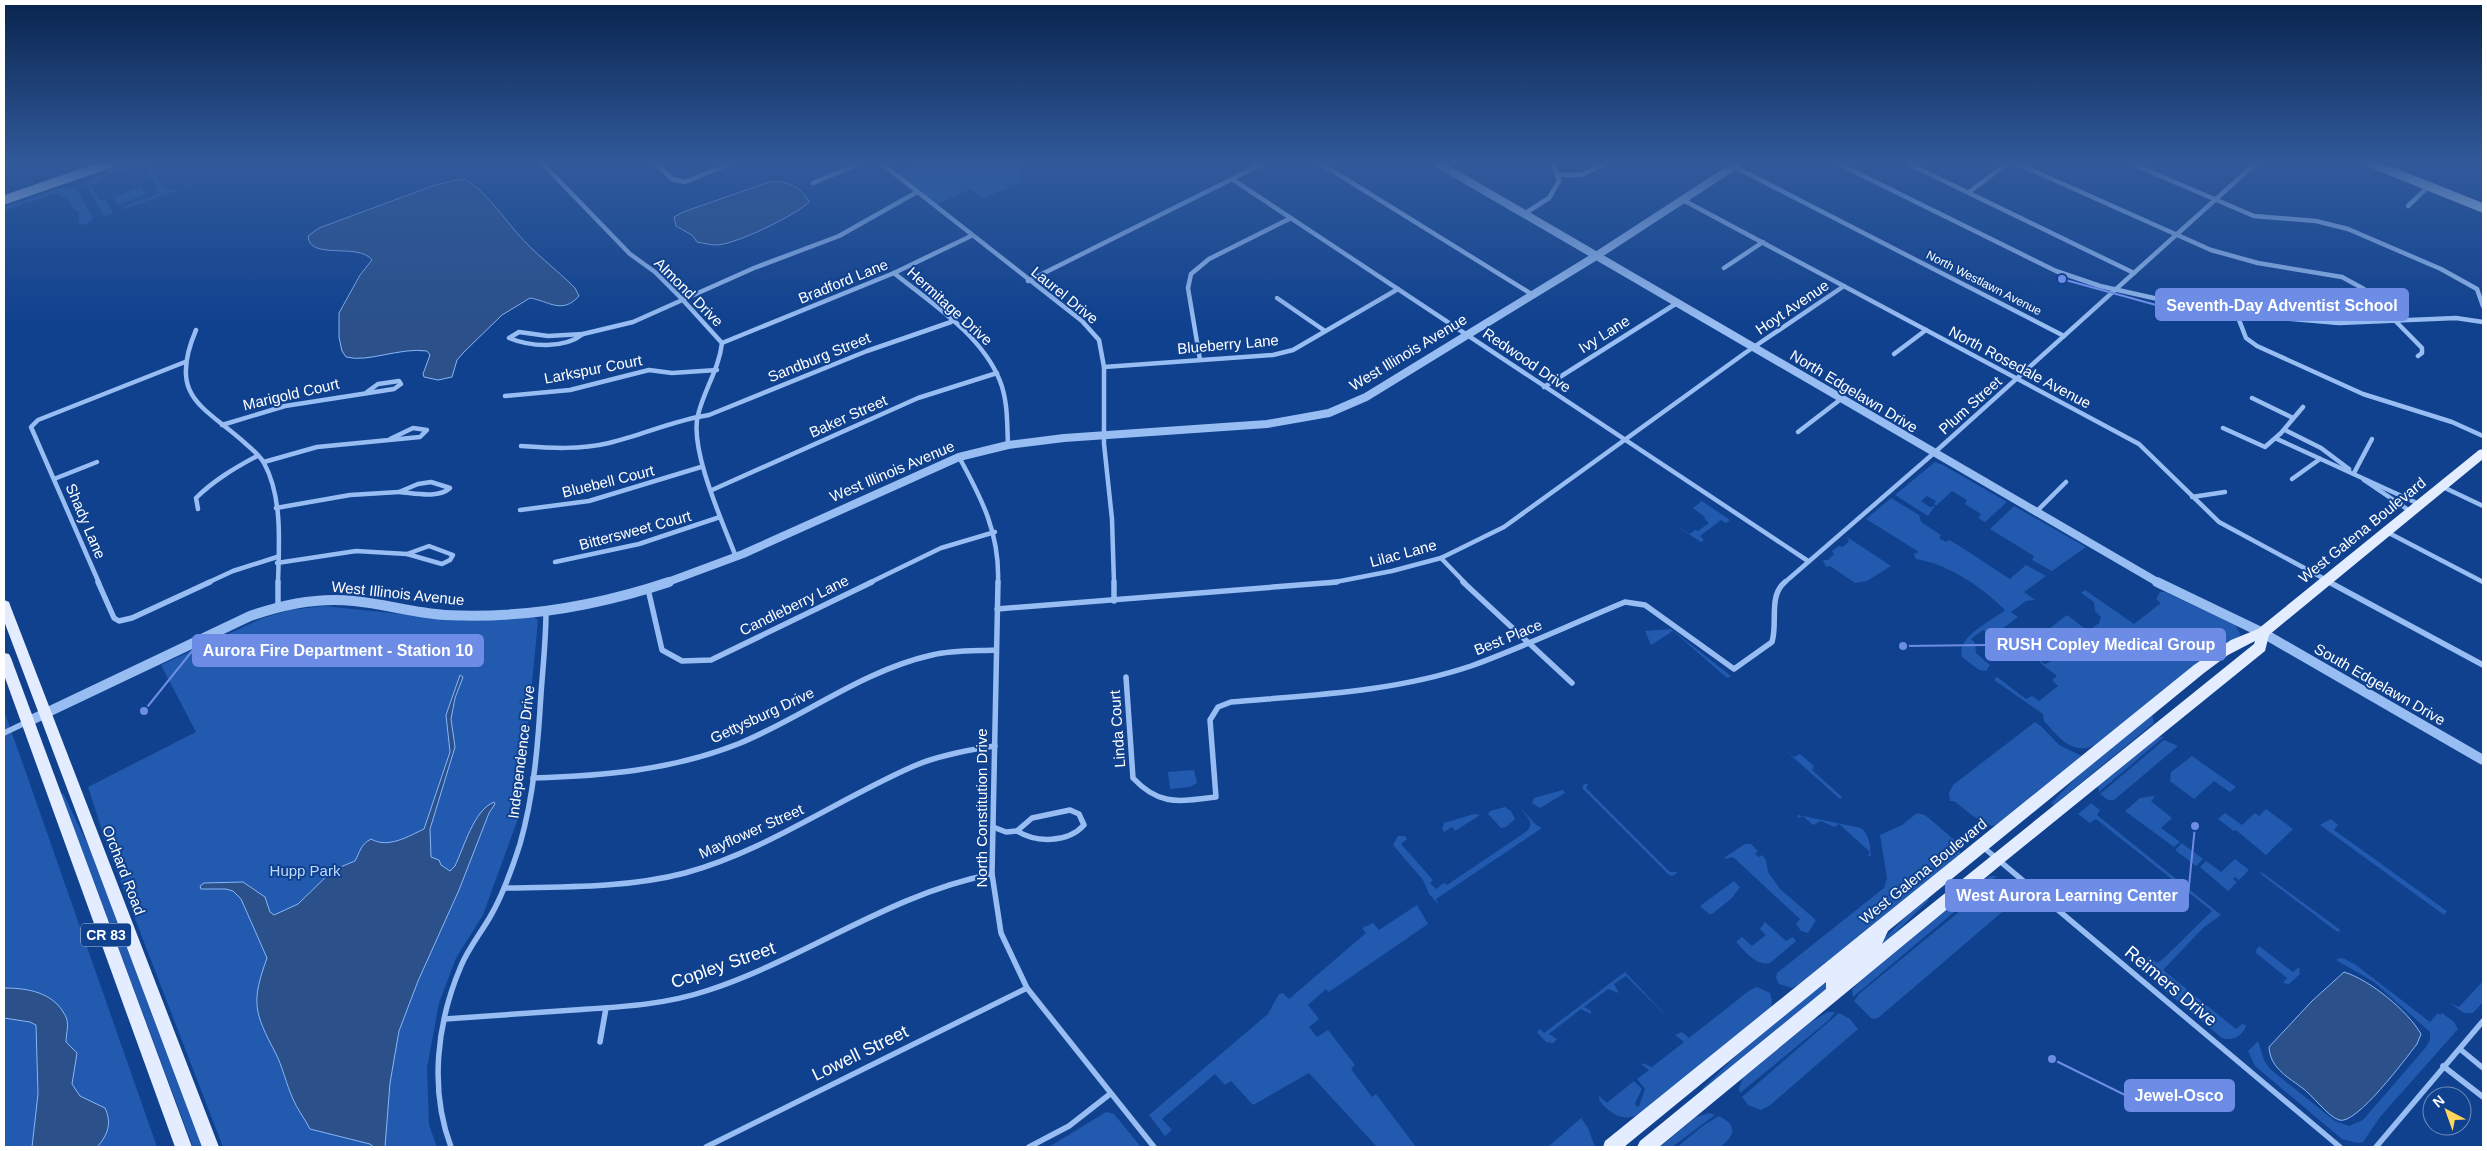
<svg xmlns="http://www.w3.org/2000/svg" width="2487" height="1151" font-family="Helvetica,sans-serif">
  <rect width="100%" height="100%" fill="#10418e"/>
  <g fill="#215aae">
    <path d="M129 163H151L150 167 164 189 175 190 186 186 185 184 189 182 191 186 124 209 122 208 125 206 160 193 159 191 155 192 156 187 144 167 140 165 115 173 112 170 114 174 98 179 99 182 91 186 100 201 106 200 113 213 104 216 86 184 99 174Z"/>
    <path d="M923 163H1021V182L983 199 971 189 933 206 896 175Z"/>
    <path d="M65 187 77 190 93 218 88 223 79 225V212L74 209 67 197 59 196 58 193 32 201 31 204 29 202 6 210 4 213V207Z"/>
    <path d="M141 187 146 194 121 204H117L113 197Z"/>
    <path d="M1935 462 1943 465 2007 502 1985 522 1978 518 1981 514 1965 504 1967 500 1952 491 1936 506 1934 504 1936 501 1927 496 1921 501 1930 507 1935 506 1928 516 1895 495Z"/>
    <path d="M1891 498 1919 515 1921 522 1941 535 1939 538 1946 542 1949 540C1969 551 1989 566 2010 579L2026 565 2046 576 2024 592 2035 600 2026 601 2011 612 2018 617 1999 631 1996 629 1989 634 1983 630 1971 639 1975 643 1976 653 1990 665 1986 671 1979 670 1962 657C1956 636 1992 621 2005 610 1982 587 1948 564 1916 559L1914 554 1919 552 1866 519Z"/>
    <path d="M1702 501 1730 520 1726 523 1721 520 1700 536 1704 540 1701 542 1675 525 1690 534 1695 530 1698 531 1709 523 1704 518 1705 517 1693 508Z"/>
    <path d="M2014 506 2086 547 2052 571 2032 560 2034 556 1990 529Z"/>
    <path d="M1847 537 1891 566 1867 581 1855 583 1830 566 1826 567 1823 560H1828L1834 554 1832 551 1839 546 1843 547 1849 541Z"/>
    <path d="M2085 590 2134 624 2161 603 2156 599 2160 592H2165L2235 625 2241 635 2093 746C2071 755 2057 735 2044 721L2043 714 1994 680 1997 677 2026 699 2032 696 2039 701 2058 686 2052 680 2057 676 2039 662 2040 661 2045 664 2052 661 2067 647 2046 631 2067 615 2088 631 2099 623 2101 617 2095 611 2094 602 2081 593Z"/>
    <path d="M324 606 468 621 534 617 538 620 520 813 483 915 456 958 439 1003 427 1068 429 1125 437 1147H223L107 846 88 787 196 732 161 665 263 618 290 610Z"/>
    <path d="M1671 629 1731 676 1727 678 1673 631 1651 645 1645 631Z"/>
    <path d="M4 711 24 767 157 1147H4Z"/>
    <path d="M2152 714 2154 723 2054 805 2051 803 2080 774Z"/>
    <path d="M2035 722 2041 726 2059 745 2082 756 1996 825 1992 826 1973 816 1954 801H1950L1949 793 1953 785Z"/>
    <path d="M2159 737H2164L2099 792 2098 786Z"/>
    <path d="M2164 740 2178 746 2114 800H2108L2100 794Z"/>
    <path d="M1785 750 1794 757 1800 754 1814 766 1812 770 1842 797 1840 799Z"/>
    <path d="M2192 756 2236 787 2230 792 2214 781 2194 799 2170 781 2171 772Z"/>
    <path d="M1194 770 1197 783 1190 787 1170 789 1168 772Z"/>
    <path d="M1584 784H1588L1586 788 1670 872H1677L1676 874 1672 876 1668 874 1582 788Z"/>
    <path d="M1563 790 1565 793 1540 808 1532 803 1534 798Z"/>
    <path d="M63 793 89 847 202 1147H193L61 794Z"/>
    <path d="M2153 796 2155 797 2151 801 2172 818 2161 828 2180 842 2174 847 2125 811 2140 798Z"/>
    <path d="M2091 803 2100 810 2097 815 2221 915 2203 928 2163 970 2236 1029 2242 1024 2246 1025C2243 1037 2232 1041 2222 1038L2151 979 2142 967 2143 962 2149 956 2157 963 2163 959 2212 911 2096 819 2090 823 2078 814Z"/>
    <path d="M1505 807 1511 811 1515 819 1506 827 1501 828 1488 814 1490 811Z"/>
    <path d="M1521 808 1536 825 1542 828 1436 899 1439 905 1429 894 1423 880 1393 845 1398 836H1405L1407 839 1401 844 1433 880 1430 883 1436 889 1444 883 1447 885 1527 831C1536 822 1525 816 1521 808Z"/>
    <path d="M2266 809 2293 829 2266 855 2236 830 2234 831 2218 819 2225 813 2242 825 2255 813 2259 816Z"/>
    <path d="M1917 813 1925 815 1957 842 1960 847V854L1800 984 1792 988 1779 984 1776 978 1777 973 1884 888 1887 878 1880 835 1902 825Z"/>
    <path d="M1474 814 1480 815 1455 831 1452 827 1444 832 1442 829 1444 823Z"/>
    <path d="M1798 815 1861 828C1870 835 1870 846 1871 857L1868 855 1870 852 1839 824 1834 827 1821 821 1813 825 1803 816 1798 818Z"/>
    <path d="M2331 819 2338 825 2334 830 2447 911 2444 915 2320 825Z"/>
    <path d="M2182 843 2183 844 2203 859 2196 866 2175 850Z"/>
    <path d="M1745 844H1751L1758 851 1755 854 1759 857 1762 855 1766 860 1768 872 1780 889 1816 920 1808 933 1801 931 1796 924 1800 919 1733 857 1725 859V857Z"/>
    <path d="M2235 859 2249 870 2239 880 2235 877 2233 879 2237 882 2228 891 2200 867 2206 861 2221 872Z"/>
    <path d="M2260 871 2339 929 2340 932 2336 931 2262 875Z"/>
    <path d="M1991 876H1997L1853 997 1852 990 1858 983 1984 879Z"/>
    <path d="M1999 879 2021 896 1878 1018 1872 1019 1854 1001 1859 994Z"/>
    <path d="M1734 881 1740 887 1732 898 1712 914H1709L1700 906Z"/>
    <path d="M1927 898 1929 900 1880 948 1877 946 1911 911Z"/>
    <path d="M1417 905 1428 924 1329 992 1326 989 1308 1005 1319 1019 1309 1027 1317 1037 1328 1030 1355 1065 1351 1069 1372 1097 1376 1094 1416 1147H1377L1309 1073 1253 1105 1231 1081 1225 1085 1215 1074 1162 1119 1172 1130 1165 1136 1149 1115 1268 1014 1279 994 1283 993 1289 999 1366 933 1362 928 1373 923 1379 930Z"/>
    <path d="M1765 922 1786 941 1793 937 1796 941 1770 963C1755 966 1745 951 1736 942L1742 937 1752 946 1766 935 1760 929Z"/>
    <path d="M2259 946 2293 972 2299 967 2300 974 2289 984 2283 983 2287 978 2255 952Z"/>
    <path d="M2340 958 2345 959 2356 965 2430 1022 2438 1013 2440 1015 2442 1013 2454 1022 2458 1029 2380 1117 2363 1142 2358 1143 2342 1139 2255 1066 2248 1051 2258 1041 2264 1060 2270 1069 2335 1121 2349 1126 2363 1120 2426 1047 2430 1040V1032L2374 982 2336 960Z"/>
    <path d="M1625 972 1672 1022 1626 976 1614 984 1619 993 1608 989 1584 1007 1591 1011V1014L1581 1009 1549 1034 1557 1039 1553 1043 1546 1042 1537 1032 1540 1029 1544 1033Z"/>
    <path d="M2483 981V1002L2473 1013H2464L2450 1003 2459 1007Z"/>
    <path d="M1825 982 1828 984 1827 990 1704 1092 1702 1089 1746 1046Z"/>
    <path d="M1757 987 1770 993 1772 1000 1771 1007 1640 1114C1626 1121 1615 1117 1604 1106 1601 1102 1599 1101 1599 1096L1607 1103 1634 1081 1642 1089 1635 1103 1637 1107 1639 1106 1645 1089 1637 1079 1649 1070 1642 1065V1063L1652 1067 1684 1042 1675 1035 1682 1032 1689 1038 1750 990Z"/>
    <path d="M1828 1012H1835L1829 1020 1740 1093 1739 1088 1743 1078 1812 1021Z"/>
    <path d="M1839 1013 1850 1019 1858 1029 1769 1106 1761 1110 1748 1105 1742 1097Z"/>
    <path d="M1106 1112 1114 1114 1141 1147H1049Z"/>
    <path d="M1709 1113 1715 1115 1672 1147H1660L1696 1117Z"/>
    <path d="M1719 1116C1739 1126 1734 1136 1720 1147H1677L1704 1125Z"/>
    <path d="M1581 1118 1588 1128 1595 1147H1548Z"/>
  </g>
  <g fill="#2b508a" stroke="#89b7f7">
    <path d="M462 179C480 184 504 218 517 233 534 253 556 269 575 288L579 296C562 315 549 301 530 298L502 315 464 352 457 360 452 377 438 380 424 377 423 374 430 355 427 351C400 347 368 363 346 357L342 351 339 337V313L360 275 372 260C359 242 309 261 308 236L319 228 435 185Z"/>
    <path d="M772 181C788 182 801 186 809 202 796 215 735 245 716 245 710 245 703 243 697 242L692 235 676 226 674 217 683 212Z"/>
    <path d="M460 675 463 677 455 698 451 719 455 747 430 829 431 857 439 860 441 865 450 871 455 866C464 847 474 810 494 802L495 804 489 813 459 890 418 981 399 1031 390 1083 385 1147H374L370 1144 310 1129C305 1119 297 1109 293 1099 286 1084 283 1067 275 1052 254 1012 251 1002 267 958L241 899 233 891 226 889H201L200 886 204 883 243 882 265 897 270 912 274 915 298 904 333 870 355 861C360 852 360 845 371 839 388 849 409 836 424 829L450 752 446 715Z"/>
    <path d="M2344 972C2370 980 2408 1011 2421 1034L2417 1044C2406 1058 2356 1126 2339 1120 2327 1116 2313 1095 2301 1087 2286 1076 2270 1067 2269 1047L2312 1001Z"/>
    <path d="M4 988C27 988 53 992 65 1015 70 1023 66 1033 66 1042L77 1053 72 1084 80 1096 105 1108C112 1123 108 1135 97 1147H32L38 1094 36 1025 30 1022 4 1018Z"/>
  </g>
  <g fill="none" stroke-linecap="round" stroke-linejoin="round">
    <g stroke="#98bdf3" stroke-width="4.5">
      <path d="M542 163 630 254 655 272 682 299 722 343C719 369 704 390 698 415 689 449 723 523 736 557"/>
      <path d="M655 163 672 179 685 182 732 163"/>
      <path d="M881 163 1082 321 1099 340 1104 367V444L1112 519 1114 583"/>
      <path d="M1320 163 1533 295"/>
      <path d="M1837 163 2056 271 2100 286 2167 301 2281 318 2339 323 2456 318 2483 322"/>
      <path d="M1907 163 2134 273"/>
      <path d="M2016 163 2211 250 2258 263 2342 277 2364 289 2422 348V353L2418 356"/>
      <path d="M2130 163 2254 216 2316 221 2348 229 2441 269 2477 289 2483 306"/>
      <path d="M1735 167 2064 336"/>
      <path d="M1558 175H1581L1607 163"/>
      <path d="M1232 179 1808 561"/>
      <path d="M813 183 861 163"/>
      <path d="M1969 192 2008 163"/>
      <path d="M1683 200 2139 444 2219 522 2332 583"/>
      <path d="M2408 206 2429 186"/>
      <path d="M1524 214 1549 198 1559 181 1553 163"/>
      <path d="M1724 268 1763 242"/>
      <path d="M894 273C931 303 982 335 1000 381 1008 401 1007 424 1008 445"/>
      <path d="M1028 281 1264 163"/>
      <path d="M1277 298 1325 331"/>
      <path d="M2236 312 2246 338 2257 346 2363 394 2452 422 2483 436"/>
      <path d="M196 330C167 398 204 406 246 444 252 449 260 456 264 463 283 498 279 545 278 583"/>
      <path d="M519 332 548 336 583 334C564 349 531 347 509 338Z"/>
      <path d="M583 334 633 322 754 268 839 236 917 192"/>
      <path d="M722 343 894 273 971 236"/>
      <path d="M1894 354 1926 330"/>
      <path d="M1200 360 1188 288 1191 274 1209 259 1291 218"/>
      <path d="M1104 367 1273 355 1293 350 1398 289"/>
      <path d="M1544 387 1677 303"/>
      <path d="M505 396 570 390 649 370 672 373 717 370"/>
      <path d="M2252 398 2293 418"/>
      <path d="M222 425 285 406 394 389 401 384 399 381 378 384 367 392"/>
      <path d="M2223 428 2265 447 2281 433 2303 407"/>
      <path d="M2285 430 2321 448 2349 469"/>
      <path d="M1798 432 1841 399"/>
      <path d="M2277 439 2419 504"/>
      <path d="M521 446C550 448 580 450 609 443 643 435 674 420 709 415L867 351 951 322"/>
      <path d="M959 457C982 499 1000 534 998 583"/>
      <path d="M264 462 317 447 420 437 427 430 413 428 390 439"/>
      <path d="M2354 473 2372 439"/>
      <path d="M54 479 97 462"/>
      <path d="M2292 479 2320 459"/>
      <path d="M2364 480 2410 511"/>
      <path d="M431 482 450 488C438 499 414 493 399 492L418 484Z"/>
      <path d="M2443 487 2483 506"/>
      <path d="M712 490 918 398 997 373"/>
      <path d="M2192 497 2225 492"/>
      <path d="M276 508 350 495 399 492"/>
      <path d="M198 509 196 498C214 480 235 468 257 456"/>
      <path d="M520 510 589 501 701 467"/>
      <path d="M2035 513 2066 482"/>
      <path d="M2387 532 2483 582"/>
      <path d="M429 546 453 555 450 560 442 564 407 554Z"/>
      <path d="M1441 558 1465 583"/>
      <path d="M555 562 639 544 720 517"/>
      <path d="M277 563 356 551 407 554"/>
      <path d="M99 583 31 427 38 420 185 362"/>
      <path d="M207 583 233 571 277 557"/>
      <path d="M869 583 941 548 995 532"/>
      <path d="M1330 583 1392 571 1441 558 1504 527 1745 353 1844 286"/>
      <path d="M1784 583 1934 453 2256 163"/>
    </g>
    <g stroke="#98bdf3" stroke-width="5.5">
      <path d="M98 582 114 618 119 621 132 618 210 582"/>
      <path d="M998 582 992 874 1001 933 1027 988 1154 1147"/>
      <path d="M1114 582V601"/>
      <path d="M1463 582 1572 683"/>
      <path d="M2329 582 2483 665"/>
      <path d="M648 589 662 650 682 661 711 660 872 582"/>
      <path d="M278 606V582"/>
      <path d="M997 609 1337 582"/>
      <path d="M1126 677 1133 778C1160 807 1180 801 1216 797L1210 720 1218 707 1231 702C1311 695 1394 692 1471 666 1523 647 1574 623 1625 602L1645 605 1734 669 1772 642C1778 623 1768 596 1785 582"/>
      <path d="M4 733 27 722"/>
      <path d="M533 778C604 776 672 770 738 744 804 717 861 671 932 655 952 650 975 651 996 650"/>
      <path d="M1070 810 1079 814 1084 825C1068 843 1036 843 1017 831L1032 818Z"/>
      <path d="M993 827 1006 832 1017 831"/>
      <path d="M1983 847 2340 1147"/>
      <path d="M505 888C564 887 628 888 685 873 766 851 838 799 914 766 939 755 968 750 995 746"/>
      <path d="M445 1019C488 1016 531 1013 574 1010 619 1007 665 1005 709 990 806 958 890 894 992 874"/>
      <path d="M600 1042 606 1008"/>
      <path d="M2460 1049 2483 1068"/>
      <path d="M2443 1066 2483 1097"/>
      <path d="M451 1147C429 1089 437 1022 461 966 468 949 480 934 490 917 503 895 512 869 520 844 534 795 538 745 541 694 543 666 546 639 546 611"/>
      <path d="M706 1147 1027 988"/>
      <path d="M1029 1147 1069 1126 1110 1094"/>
      <path d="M2376 1147 2483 1021"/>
    </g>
    <g stroke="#98bdf3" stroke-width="8">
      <path d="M1437 163 2159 583"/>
      <path d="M665 583 743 554 959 457 1008 445 1064 438 1267 424 1329 413 1366 397 1596 256 1739 163"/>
    </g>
    <g stroke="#98bdf3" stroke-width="10">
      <path d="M2157 582 2263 633 2483 760"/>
      <path d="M27 722 250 616C284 604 319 597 354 601 385 604 414 613 445 615 521 619 597 606 669 582"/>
    </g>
    <g stroke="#c7dcfd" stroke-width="9">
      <path d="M2371 163 2483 208"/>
      <path d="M4 200 111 163"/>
    </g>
    <g fill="#e4edff" fill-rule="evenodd">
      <path d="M2483 449V459L2269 635 2265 651 2002 864 1659 1147H1637L1640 1141 1826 989V982L1624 1147H1603L1605 1141 2194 665 2231 640 2258 629 2479 450ZM2255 641 2254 644 1882 944 1888 931 2204 673 2228 655Z"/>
      <path d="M4 600 9 602 10 605 219 1147H202L4 621Z"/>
      <path d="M4 653 9 654 11 658 192 1147H175L4 675Z"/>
    </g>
  </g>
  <linearGradient id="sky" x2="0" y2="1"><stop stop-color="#09244e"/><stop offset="0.5" stop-color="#315a9b"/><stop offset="1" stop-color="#315a9b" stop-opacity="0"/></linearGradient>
  <rect width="2487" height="325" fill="url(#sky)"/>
  <g text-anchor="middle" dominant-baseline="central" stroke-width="4" stroke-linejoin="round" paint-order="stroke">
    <g font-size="12" fill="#fff" stroke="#10418e">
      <text transform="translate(1984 283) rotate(27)">North Westlawn Avenue</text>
    </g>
    <rect fill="#10418e" stroke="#b7c6dd" stroke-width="1" x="81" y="923.5" width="50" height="23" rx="4"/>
    <g font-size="14" font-weight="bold" fill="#fff">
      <text x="106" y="935">CR 83</text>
    </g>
    <g font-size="15" fill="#fff" stroke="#10418e">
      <text transform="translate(843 281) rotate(-22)">Bradford Lane</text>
      <text transform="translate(689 292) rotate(45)">Almond Drive</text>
      <text transform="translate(1065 295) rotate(39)">Laurel Drive</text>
      <text transform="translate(950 306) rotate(42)">Hermitage Drive</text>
      <text transform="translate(1792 307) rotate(-34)">Hoyt Avenue</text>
      <text transform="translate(1604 334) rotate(-32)">Ivy Lane</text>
      <text transform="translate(1228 344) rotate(-5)">Blueberry Lane</text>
      <text transform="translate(1408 352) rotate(-31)">West Illinois Avenue</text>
      <text transform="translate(819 357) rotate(-22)">Sandburg Street</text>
      <text transform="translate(1527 360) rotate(34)">Redwood Drive</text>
      <text transform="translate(2020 367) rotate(28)">North Rosedale Avenue</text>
      <text transform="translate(593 369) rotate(-11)">Larkspur Court</text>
      <text transform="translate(1854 391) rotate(31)">North Edgelawn Drive</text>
      <text transform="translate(291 394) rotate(-13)">Marigold Court</text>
      <text transform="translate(1970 405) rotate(-42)">Plum Street</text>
      <text transform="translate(848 416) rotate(-24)">Baker Street</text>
      <text transform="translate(892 471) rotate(-23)">West Illinois Avenue</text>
      <text transform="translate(608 481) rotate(-14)">Bluebell Court</text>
      <text transform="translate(86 521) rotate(67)">Shady Lane</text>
      <text transform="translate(635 530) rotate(-15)">Bittersweet Court</text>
      <text transform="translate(2362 530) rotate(-39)">West Galena Boulevard</text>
      <text transform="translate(1403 553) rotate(-15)">Lilac Lane</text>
      <text transform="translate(398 593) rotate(6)">West Illinois Avenue</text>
      <text transform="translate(794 605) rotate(-26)">Candleberry Lane</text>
      <text transform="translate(1508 637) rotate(-22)">Best Place</text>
      <text transform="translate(2380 684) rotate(30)">South Edgelawn Drive</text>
      <text transform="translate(762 715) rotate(-25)">Gettysburg Drive</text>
      <text transform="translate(1117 729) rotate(-94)">Linda Court</text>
      <text transform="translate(521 752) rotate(-83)">Independence Drive</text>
      <text transform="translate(981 808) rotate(-90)">North Constitution Drive</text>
      <text transform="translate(751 831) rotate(-24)">Mayflower Street</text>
      <text transform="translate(124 870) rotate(69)">Orchard Road</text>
      <text transform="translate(1923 871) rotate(-39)">West Galena Boulevard</text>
    </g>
    <g font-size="15" fill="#bfd9fd" stroke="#10418e">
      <text x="305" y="870">Hupp Park</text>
    </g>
    <g font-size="18" fill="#fff" stroke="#10418e">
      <text transform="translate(723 965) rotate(-19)">Copley Street</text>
      <text transform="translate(2171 986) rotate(40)">Reimers Drive</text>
      <text transform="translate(860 1053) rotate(-26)">Lowell Street</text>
    </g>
  </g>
  <path fill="none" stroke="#6c8ce6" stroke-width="2" d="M2062 279L2156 305M1903 646L1986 645M144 711L193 650M2195 826L2188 896M2052 1059L2125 1095"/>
  <g fill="#6c8ce6" stroke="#10418e" stroke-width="2">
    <circle cx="2062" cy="279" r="5"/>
    <circle cx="1903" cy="646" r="5"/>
    <circle cx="144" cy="711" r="5"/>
    <circle cx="2195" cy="826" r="5"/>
    <circle cx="2052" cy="1059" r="5"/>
  </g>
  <g fill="#6c8ce6" stroke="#6c8ce6" stroke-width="2">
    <rect x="2156" y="289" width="252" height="31" rx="5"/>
    <rect x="1986" y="629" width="239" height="31" rx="5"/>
    <rect x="193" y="635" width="290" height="31" rx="5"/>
    <rect x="1946" y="880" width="242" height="31" rx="5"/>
    <rect x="2125" y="1080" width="109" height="31" rx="5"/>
  </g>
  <g font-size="16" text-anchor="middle" font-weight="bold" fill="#fff">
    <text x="2282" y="311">Seventh-Day Adventist School</text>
    <text x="2106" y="650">RUSH Copley Medical Group</text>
    <text x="338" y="656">Aurora Fire Department - Station 10</text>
    <text x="2067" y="901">West Aurora Learning Center</text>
    <text x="2179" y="1101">Jewel-Osco</text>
  </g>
  <rect width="2487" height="1151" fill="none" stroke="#ffffff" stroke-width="10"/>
  <g transform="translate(2447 1111) rotate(319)"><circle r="24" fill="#10418e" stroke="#708dbb"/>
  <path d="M0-4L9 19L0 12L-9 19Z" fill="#ffd65a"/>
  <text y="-8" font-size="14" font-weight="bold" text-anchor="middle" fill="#ffffff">N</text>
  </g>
</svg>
